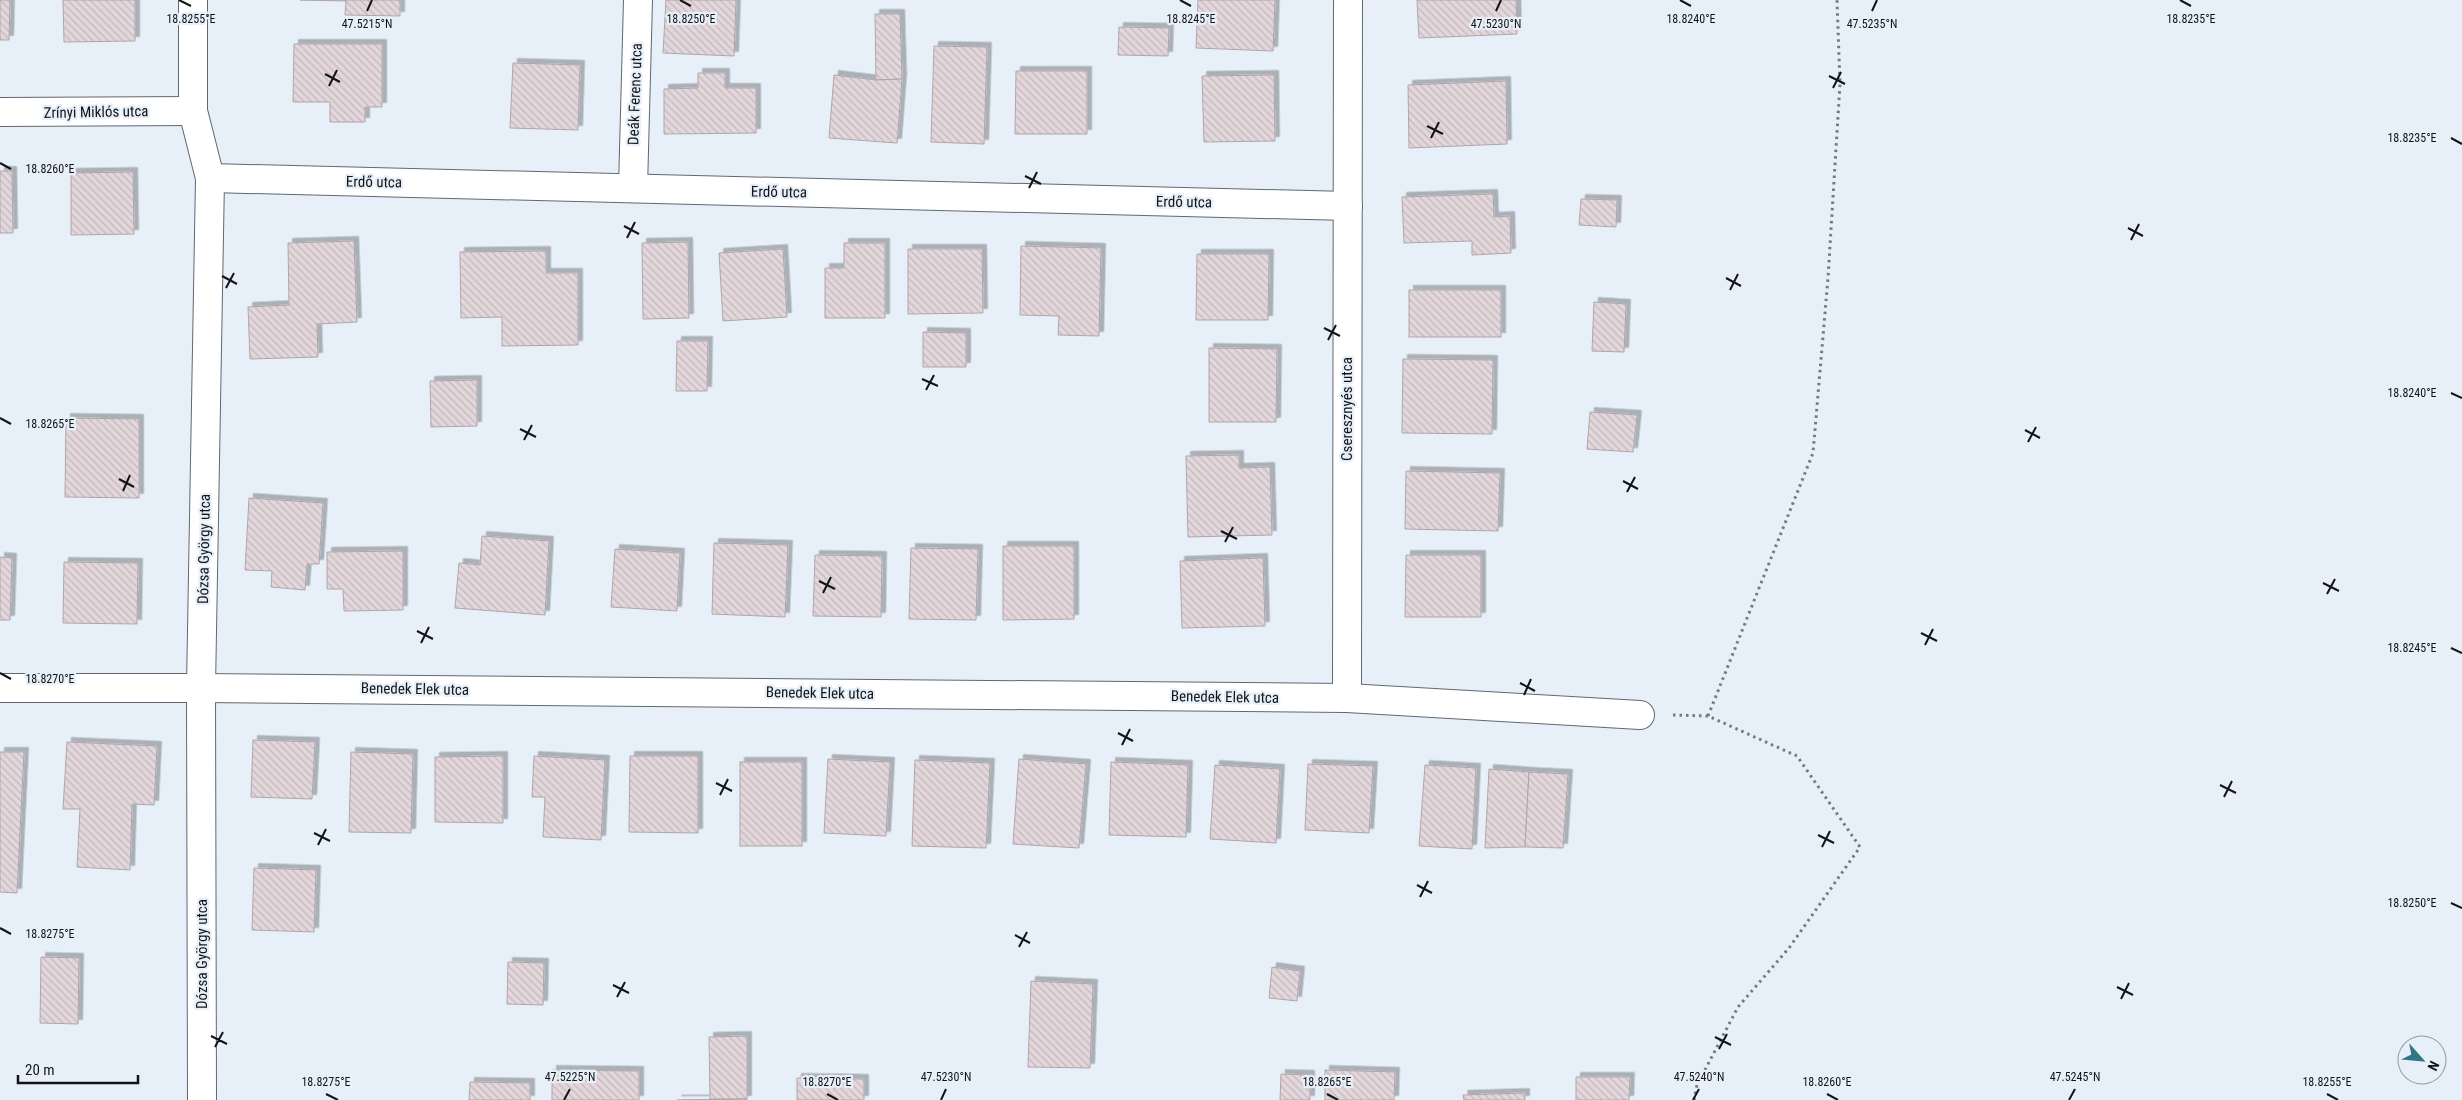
<svg xmlns="http://www.w3.org/2000/svg" width="2462" height="1100" font-family="'Roboto Condensed',sans-serif">
  <defs>
    <pattern id="building-back-hatch" width="6" height="6" patternUnits="userSpaceOnUse" patternTransform="scale(1.25)"><rect width="6" height="6" fill="#e3d7dc"/><path d="M-1 5l2 2M0 0l6 6M5-1l2 2" fill="none" stroke="#c2b8bc"/></pattern>
    <filter id="shadow"><feDropShadow dx="4.5" dy="-4.5" stdDeviation="0" flood-color="#0004"/></filter>
  </defs>
  <rect width="100%" height="100%" fill="#e7f0f9"/>
  <g fill="url(#building-back-hatch)" stroke="#b0a5aa" filter="url(#shadow)">
    <path d="M0 0H10L9 40H0Z"/>
    <path d="M63 0H135V41L64 42Z"/>
    <path d="M300 0H400V16L345 15 346 1Z"/>
    <path d="M666 0H736L734 56 663 53Z"/>
    <path d="M1198 0H1275L1273 51 1196 48Z"/>
    <path d="M1417 0H1516L1517 34 1419 38Z"/>
    <path d="M875 14H900L902 79 876 80Z"/>
    <path d="M1119 27 1169 28 1168 56 1118 55Z"/>
    <path d="M294 44H382V107H365V122H330V102H293Z"/>
    <path d="M934 46 987 47 984 144 931 142Z"/>
    <path d="M513 63 580 65 578 130 510 128Z"/>
    <path d="M1016 71H1087V134H1015Z"/>
    <path d="M698 73H725V88H756V133L664 134V89L698 88Z"/>
    <path d="M834 75 876 80 902 79 897 143 829 138Z"/>
    <path d="M1274 75 1275 141 1204 142 1202 76Z"/>
    <path d="M1506 81 1507 144 1409 148 1408 85Z"/>
    <path d="M0 171H12L13 233H0Z"/>
    <path d="M133 172 134 234 71 235V173Z"/>
    <path d="M1493 194 1494 217 1510 216 1511 253 1472 255V241L1404 243 1402 197Z"/>
    <path d="M1581 199 1617 200 1616 227 1579 225Z"/>
    <path d="M354 241 357 322 317 324 318 357 250 359 248 307 289 305 288 243Z"/>
    <path d="M688 242 689 318 643 319 642 243Z"/>
    <path d="M844 243H885V318H825V268H844Z"/>
    <path d="M1021 246 1101 248 1099 336 1058 335 1059 316 1020 315Z"/>
    <path d="M783 249 787 317 723 321 719 253Z"/>
    <path d="M908 249H982L983 313 908 314Z"/>
    <path d="M546 251V273H578V345L502 346V317L461 318 460 252Z"/>
    <path d="M1197 254H1269L1268 320H1196Z"/>
    <rect x="1409" y="290" width="92" height="47"/>
    <path d="M1594 302 1626 304 1624 352 1592 351Z"/>
    <path d="M923 332 966 333V367H923Z"/>
    <path d="M677 341H708L707 391H676Z"/>
    <path d="M1209 348 1277 349 1276 422H1209Z"/>
    <path d="M1403 359 1493 360 1492 434 1402 433Z"/>
    <path d="M477 380V426L431 427 430 381Z"/>
    <path d="M1590 412 1637 415 1633 452 1587 449Z"/>
    <path d="M66 418 139 419V498L65 497Z"/>
    <path d="M1239 455V468L1270 467 1272 535 1188 537 1186 456Z"/>
    <path d="M1406 471 1500 473 1498 531 1405 529Z"/>
    <path d="M249 498 323 503 319 564H307L305 590 271 587 272 571 245 570Z"/>
    <path d="M482 536 549 541 545 615 455 608 459 563 480 565Z"/>
    <path d="M714 543 788 545 785 617 712 614Z"/>
    <path d="M1003 546H1074V619L1003 620Z"/>
    <path d="M911 548 978 549 976 620 909 619Z"/>
    <path d="M615 549 680 553 677 611 611 607Z"/>
    <path d="M403 551V610L344 611 343 589H327V552Z"/>
    <path d="M815 555 882 556 881 617 813 616Z"/>
    <path d="M1406 555H1481V617H1405Z"/>
    <path d="M0 557 12 558 10 620H0Z"/>
    <path d="M1263 558 1265 626 1182 628 1180 561Z"/>
    <path d="M64 562 138 563 137 624 63 623Z"/>
    <path d="M253 740 315 742 312 799 251 797Z"/>
    <path d="M67 742 157 746 154 805 132 804 130 870 77 867 80 809H63Z"/>
    <path d="M0 752H24L17 893 0 892Z"/>
    <path d="M351 752 413 754 411 833 349 832Z"/>
    <path d="M503 756V823L435 822V757Z"/>
    <path d="M534 756 605 760 601 840 543 837 545 797H532Z"/>
    <path d="M630 756H698V833L629 832Z"/>
    <path d="M828 759 890 762 886 836 824 833Z"/>
    <path d="M1019 759 1086 764 1079 848 1013 844Z"/>
    <path d="M915 760 990 763 986 848 912 846Z"/>
    <rect x="740" y="762" width="62" height="84"/>
    <path d="M1111 762 1188 765 1186 837 1109 835Z"/>
    <path d="M1308 764 1373 766 1369 833 1305 830Z"/>
    <path d="M1215 765 1280 769 1276 843 1210 839Z"/>
    <path d="M1425 765 1476 768 1472 849 1419 846Z"/>
    <path d="M1489 769 1529 772 1525 847 1485 848Z"/>
    <path d="M1529 772 1568 774 1563 848 1525 847Z"/>
    <path d="M254 868 316 870 314 932 252 930Z"/>
    <path d="M41 957 79 958 78 1024 40 1023Z"/>
    <path d="M508 962 544 963 543 1005 507 1004Z"/>
    <path d="M1272 967 1300 971 1297 1001 1269 998Z"/>
    <path d="M1031 981 1093 984 1090 1068 1028 1067Z"/>
    <path d="M747 1036V1099H710L709 1037Z"/>
    <path d="M552 1070 639 1071V1100H552Z"/>
    <path d="M1325 1070 1395 1072 1394 1100H1325Z"/>
    <path d="M1281 1074 1310 1075V1100H1280Z"/>
    <path d="M1576 1077H1630L1629 1100H1576Z"/>
    <path d="M797 1078 864 1079V1100H797Z"/>
    <path d="M470 1082 530 1083V1100H469Z"/>
    <path d="M1525 1093V1100H1464L1463 1095Z"/>
    <path d="M747 1099V1100H677Z"/>
  </g>
  <g fill="none" stroke-linecap="round" stroke-linejoin="round">
    <g stroke="#606870" stroke-width="30">
      <g id="street">
        <path d="M193 0V111L210 178 201 688 202 1100"/>
        <path d="M0 112 193 111"/>
        <path d="M210 178 1348 206"/>
        <path d="M633 188 638 0"/>
        <path d="M0 688H201L1347 698 1640 715"/>
        <path d="M1347 698 1348 0"/>
      </g>
    </g>
    <g stroke="#747a7f" stroke-width="3" stroke-dasharray="2.5 4" stroke-linecap="butt">
      <path d="M1673 715 1708 716 1797 756 1860 847 1789 948 1738 1007 1697 1085 1694 1100"/>
      <path d="M1708 716 1813 453 1828 278 1840 84 1837 0"/>
    </g>
    <use href="#street" stroke="#fff" stroke-width="28"/>
  </g>
  <path fill="none" stroke="#111417" stroke-width="2" d="M179 0 191 6M680 0 691 6M1180 0 1191 6M1680 0 1691 6M2180 0 2191 6M367 11 372 0M1496 11 1501 0M1872 11 1877 0M325 74 340 82M1829 76 1845 84M329 86 337 70M1833 88 1841 72M1427 126 1443 134M1431 138 1439 122M2451 138 2462 144M0 163 11 169M1025 176 1041 184M1029 188 1037 172M624 226 639 234M2128 228 2143 236M627 238 635 222M2131 240 2139 224M222 276 237 284M1726 278 1741 286M226 288 234 273M1730 290 1738 274M1324 328 1340 336M1328 340 1336 325M922 379 938 386M926 390 934 375M2451 393 2462 398M0 418 11 424M520 429 536 437M2025 430 2040 438M524 440 532 425M2028 442 2036 427M119 479 134 487M1623 481 1638 489M123 491 130 475M1627 492 1635 477M1221 531 1237 539M1225 542 1233 527M819 581 835 589M2323 583 2339 591M823 593 831 577M2327 594 2335 579M417 631 433 639M1921 633 1937 641M421 643 429 627M1925 645 1933 629M2451 648 2462 653M0 673 11 679M1520 683 1535 691M1524 695 1531 679M1118 733 1133 741M1122 745 1130 729M716 783 732 791M2220 785 2236 793M720 795 728 779M2224 797 2232 781M314 833 330 841M1818 835 1834 843M318 845 326 829M1822 847 1830 831M1417 885 1432 893M1420 897 1428 881M2451 903 2462 908M0 928 11 934M1015 935 1030 943M1019 947 1027 932M613 985 629 993M2117 987 2133 995M617 997 625 982M2121 999 2129 983M211 1036 227 1044M1715 1037 1731 1045M215 1047 223 1032M1719 1049 1727 1034M326 1094 338 1100M827 1094 838 1100M1327 1094 1338 1100M1827 1094 1838 1100M2327 1094 2338 1100M564 1100 570 1089M941 1100 946 1089M1693 1100 1699 1089M2069 1100 2075 1089"/>
  <g text-anchor="middle" dominant-baseline="central" stroke-width="4.5" stroke-linejoin="round" paint-order="stroke">
    <g font-size="15" fill="#111417" stroke="#e7f0f9">
      <text transform="translate(635 94) rotate(-88)">Deák Ferenc utca</text>
      <text transform="translate(96 112) rotate(-1)">Zrínyi Miklós utca</text>
      <text transform="translate(374 182) rotate(1)">Erdő utca</text>
      <text transform="translate(779 192) rotate(1)">Erdő utca</text>
      <text transform="translate(1184 202) rotate(1)">Erdő utca</text>
      <text transform="translate(1347 409) rotate(-90)">Cseresznyés utca</text>
      <text transform="translate(204 549) rotate(-89)">Dózsa György utca</text>
      <text transform="translate(415 689) rotate(1)">Benedek Elek utca</text>
      <text transform="translate(820 693) rotate(1)">Benedek Elek utca</text>
      <text transform="translate(1225 697) rotate(1)">Benedek Elek utca</text>
      <text transform="translate(202 954) rotate(-90)">Dózsa György utca</text>
    </g>
  </g>
  <g font-size="12" text-anchor="middle" fill="#111417" stroke="#e7f0f9" stroke-width="4.5" stroke-linejoin="round" paint-order="stroke">
    <text x="2191" y="23">18.8235°E</text>
    <text x="191" y="23">18.8255°E</text>
    <text x="691" y="23">18.8250°E</text>
    <text x="1191" y="23">18.8245°E</text>
    <text x="1691" y="23">18.8240°E</text>
    <text x="367" y="28">47.5215°N</text>
    <text x="1496" y="28">47.5230°N</text>
    <text x="1872" y="28">47.5235°N</text>
    <text x="2412" y="142">18.8235°E</text>
    <text x="50" y="173">18.8260°E</text>
    <text x="2412" y="397">18.8240°E</text>
    <text x="50" y="428">18.8265°E</text>
    <text x="2412" y="652">18.8245°E</text>
    <text x="50" y="683">18.8270°E</text>
    <text x="2412" y="907">18.8250°E</text>
    <text x="50" y="938">18.8275°E</text>
    <text x="570" y="1081">47.5225°N</text>
    <text x="946" y="1081">47.5230°N</text>
    <text x="1699" y="1081">47.5240°N</text>
    <text x="2075" y="1081">47.5245°N</text>
    <text x="326" y="1086">18.8275°E</text>
    <text x="827" y="1086">18.8270°E</text>
    <text x="1327" y="1086">18.8265°E</text>
    <text x="1827" y="1086">18.8260°E</text>
    <text x="2327" y="1086">18.8255°E</text>
  </g>
  <g transform="translate(2422 1060) rotate(117)"><circle r="24" fill="#e7f0f9" stroke="#91989f"/>
  <path d="M0-4L9 19L0 12L-9 19Z" fill="#307783"/>
  <text y="-8" font-size="14" font-weight="bold" text-anchor="middle" fill="#111417">N</text>
  </g>
  <path d="M18 1075v8h120v-8" fill="none" stroke="#111417" stroke-width="2.5"/>
  <text x="25" y="1075" font-size="15" fill="#111417" stroke="#e7f0f9" stroke-width="4" paint-order="stroke">20 m</text>
</svg>
